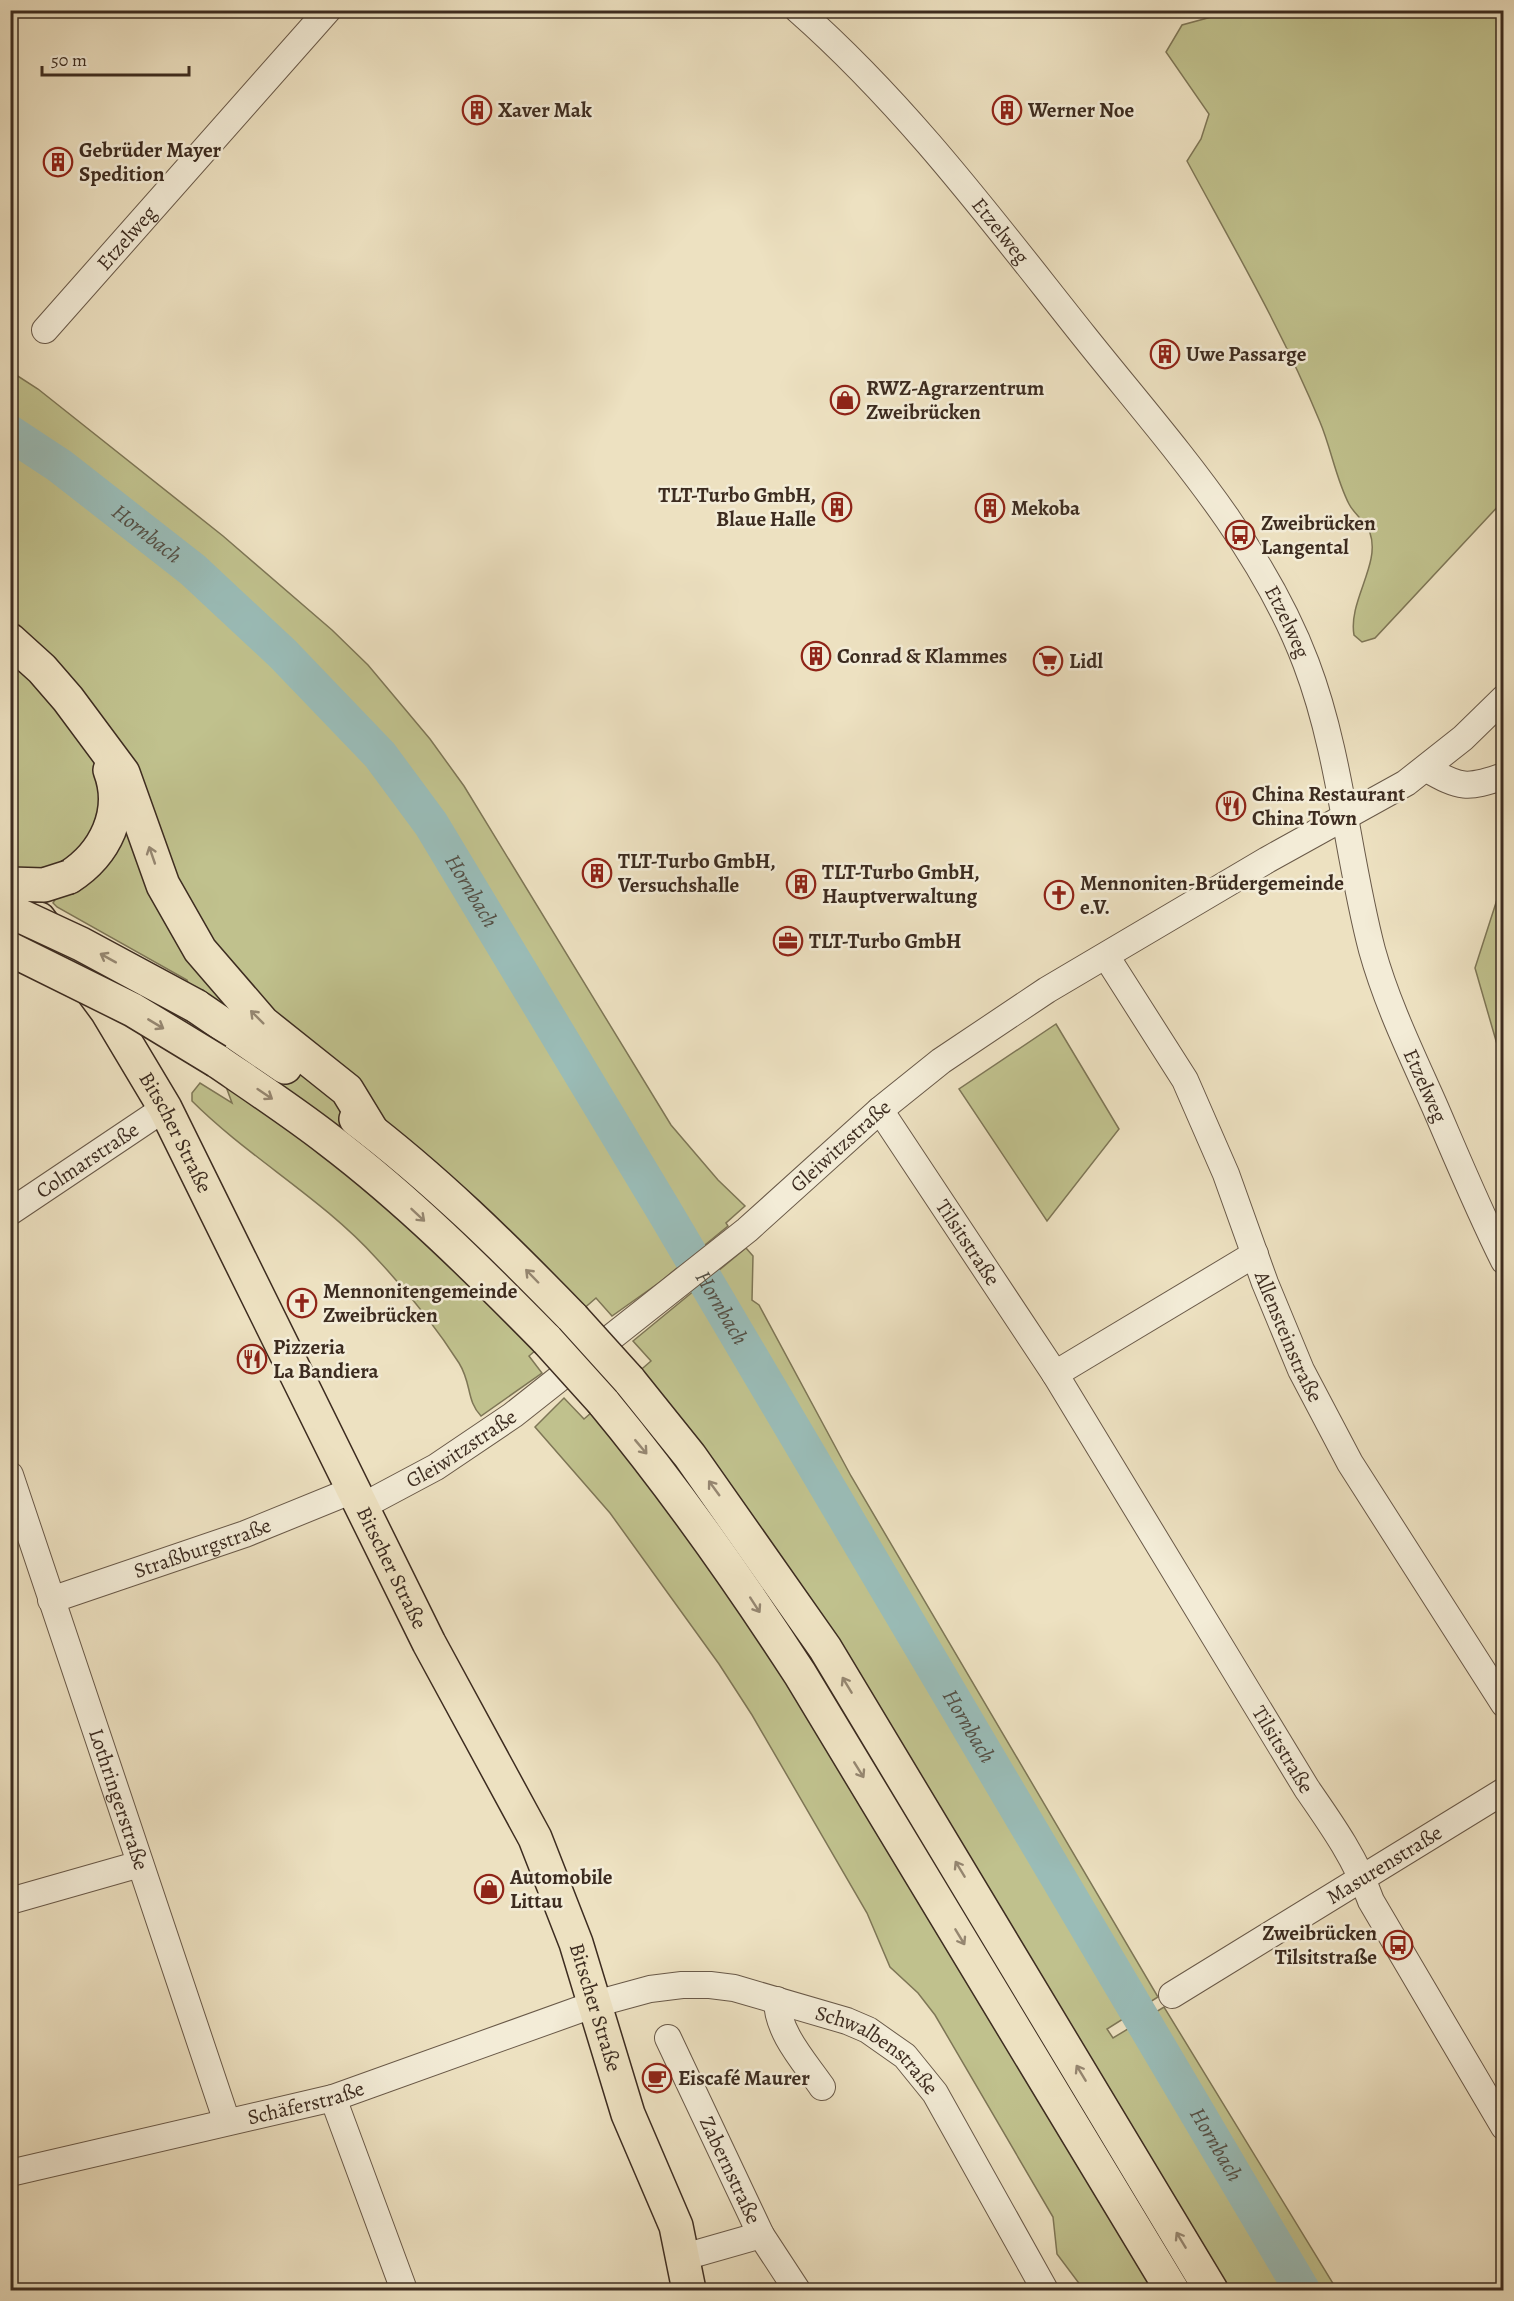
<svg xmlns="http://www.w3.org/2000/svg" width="1514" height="2301" font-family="Alegreya,serif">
  <rect width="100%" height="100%" fill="#ede1c1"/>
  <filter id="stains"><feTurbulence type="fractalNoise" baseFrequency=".00333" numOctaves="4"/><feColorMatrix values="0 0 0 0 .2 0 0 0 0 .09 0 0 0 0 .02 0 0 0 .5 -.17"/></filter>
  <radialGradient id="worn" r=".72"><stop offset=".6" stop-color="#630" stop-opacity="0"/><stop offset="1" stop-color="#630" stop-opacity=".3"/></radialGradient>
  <g fill="#c0c18d" stroke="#7e7656" stroke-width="1.5">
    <path d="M1237 10 1503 11V501L1375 638 1362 642 1354 635C1348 601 1381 564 1370 533 1366 522 1354 514 1349 504 1336 479 1331 448 1320 422 1283 332 1233 246 1187 161L1201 139 1209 114 1166 52 1182 25Z"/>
    <path d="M10 371 38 389 223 536 332 630 368 665 430 739 464 786 671 1125 718 1180 745 1206 726 1223 728 1226 660 1282 612 1316 596 1298 529 1356 542 1373 481 1416C466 1400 472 1384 459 1363 436 1327 406 1290 377 1259 322 1198 249 1158 192 1101V1093L200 1083 232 1103 187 980 57 907 53 903 56 898 37 873 11 874Z"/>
    <path d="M1503 881V1065L1475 968Z"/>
    <path d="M1056 1024 1119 1129 1047 1221 959 1089Z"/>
    <path d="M746 1248 753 1256 752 1300 759 1305 851 1476 1158 1997 1107 2029 1113 2038 1164 2007 1337 2290H1084L1057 2254 1053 2217 935 2015 918 1993 890 1967 867 1913 752 1715 719 1664 610 1513 535 1427 564 1398 584 1419 651 1361 633 1341Z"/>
  </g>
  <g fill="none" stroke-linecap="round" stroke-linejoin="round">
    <path stroke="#9abcb7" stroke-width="36" id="s1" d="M10 433 60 466 193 570 283 654 380 755 431 824 663 1209 1302 2290"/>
    <g stroke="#695948" stroke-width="28">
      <g id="minor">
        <path id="s2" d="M798 10C908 107 994 223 1084 336 1166 439 1259 539 1306 663 1341 755 1347 855 1372 950 1387 1004 1412 1055 1435 1107 1457 1158 1479 1211 1504 1261"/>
        <path id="s3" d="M45 330 328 10"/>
        <path d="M1427 769C1460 788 1467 789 1504 776"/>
        <path id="s4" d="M1106 956 1185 1080 1226 1174 1265 1283 1301 1370 1350 1463 1504 1704"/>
        <path id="s5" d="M880 1110 1055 1374 1307 1789C1332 1825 1356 1859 1371 1901L1504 2127"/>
        <path id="s6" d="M10 1212 165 1108"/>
        <path d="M1055 1374 1255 1254"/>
        <path id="s7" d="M10 1475 227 2122"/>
        <path id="s8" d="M361 1507 436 1467 513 1415 747 1230 880 1110 941 1061 1047 990 1267 860 1406 783 1463 738 1504 698"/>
        <path id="s9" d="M51 1600 245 1534 353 1490"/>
        <path d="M10 1901 140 1864"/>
        <path id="s10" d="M1172 1995 1504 1791"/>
        <path d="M777 2000C777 2032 804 2061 822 2087"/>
        <path id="s11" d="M668 2038 761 2235 797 2290"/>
        <path d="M333 2098 404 2290"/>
        <path id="s12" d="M10 2173 333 2098 595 2004 650 1989 682 1985H710L734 1988 847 2021 868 2030 905 2056 935 2093 1045 2290"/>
        <path d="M684 2257 761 2235"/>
      </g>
    </g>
    <g stroke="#3d2c20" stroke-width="36">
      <g id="major">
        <path id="s13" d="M39 919 107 1011 165 1108 429 1643 535 1838 576 1943 628 2114 676 2226 689 2290"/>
      </g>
    </g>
    <g stroke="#3d2c20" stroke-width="36">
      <g id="highway">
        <path d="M10 640 42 669 68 699 123 773 163 885 200 950 263 1023 347 1090 372 1131"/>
        <path d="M69 877C105 854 126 812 110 770"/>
        <path d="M196 1006 285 1067"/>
        <path d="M217 1061C255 1087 293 1112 329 1140 408 1200 478 1270 547 1340"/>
        <path d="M356 1119C434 1178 504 1247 573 1318"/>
        <path d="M629 1380 690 1456 825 1648 1211 2290"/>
        <path d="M603 1402C675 1489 739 1580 800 1674L1172 2290"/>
      </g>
    </g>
    <use href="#minor" stroke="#f3ecd7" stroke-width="26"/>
    <use href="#major" stroke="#ede1c1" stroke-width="33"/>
    <use href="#highway" stroke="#ede1c1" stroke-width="33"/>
    <g stroke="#3d2c20" stroke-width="36" stroke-linecap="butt">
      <g id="highway-bridge">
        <path d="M10 884 44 885 69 877"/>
        <path d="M10 911 81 944 196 1006"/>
        <path d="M10 949 133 1010 217 1061"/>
        <path d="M573 1318 629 1380"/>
        <path d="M547 1340 603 1402"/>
      </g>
    </g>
    <use href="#highway-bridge" stroke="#ede1c1" stroke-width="33"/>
  </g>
  <defs><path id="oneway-shaft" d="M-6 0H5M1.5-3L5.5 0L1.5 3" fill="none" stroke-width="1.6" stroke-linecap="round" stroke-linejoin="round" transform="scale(1.5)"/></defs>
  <g stroke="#958670">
    <use href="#oneway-shaft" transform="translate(152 855) rotate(-109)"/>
    <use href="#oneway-shaft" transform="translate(108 958) rotate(-151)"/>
    <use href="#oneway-shaft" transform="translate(257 1017) rotate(-135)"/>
    <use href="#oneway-shaft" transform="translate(156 1024) rotate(31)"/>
    <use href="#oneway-shaft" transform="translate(265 1094) rotate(34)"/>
    <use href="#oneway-shaft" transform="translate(418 1215) rotate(43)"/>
    <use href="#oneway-shaft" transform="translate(532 1276) rotate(-134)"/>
    <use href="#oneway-shaft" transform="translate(641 1447) rotate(50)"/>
    <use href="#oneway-shaft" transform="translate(714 1488) rotate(-126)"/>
    <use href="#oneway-shaft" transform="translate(755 1605) rotate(57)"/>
    <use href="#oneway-shaft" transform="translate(847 1685) rotate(-121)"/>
    <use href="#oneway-shaft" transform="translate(859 1770) rotate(58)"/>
    <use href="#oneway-shaft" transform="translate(960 1869) rotate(-121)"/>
    <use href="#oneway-shaft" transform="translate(960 1937) rotate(59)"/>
    <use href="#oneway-shaft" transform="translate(1081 2073) rotate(-121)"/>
    <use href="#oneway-shaft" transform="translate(1181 2240) rotate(-121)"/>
  </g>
  <defs>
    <g id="building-ring" transform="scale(1.5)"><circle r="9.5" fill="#f3ecd7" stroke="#8f2418" stroke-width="1.5"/><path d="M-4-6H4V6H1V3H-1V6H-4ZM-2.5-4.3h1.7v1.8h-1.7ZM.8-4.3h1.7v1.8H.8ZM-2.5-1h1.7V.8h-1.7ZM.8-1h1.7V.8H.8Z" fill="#8f2418"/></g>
    <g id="shop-ring" transform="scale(1.5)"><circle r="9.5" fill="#f3ecd7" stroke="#8f2418" stroke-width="1.5"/><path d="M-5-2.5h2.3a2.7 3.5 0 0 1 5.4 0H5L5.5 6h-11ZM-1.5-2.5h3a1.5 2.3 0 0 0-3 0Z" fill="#8f2418"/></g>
    <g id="bus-ring" transform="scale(1.5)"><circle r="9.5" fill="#f3ecd7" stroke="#8f2418" stroke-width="1.5"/><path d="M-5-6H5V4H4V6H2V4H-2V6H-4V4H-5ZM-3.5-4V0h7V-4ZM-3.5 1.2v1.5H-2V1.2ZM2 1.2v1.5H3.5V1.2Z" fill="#8f2418"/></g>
    <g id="supermarket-ring" transform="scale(1.5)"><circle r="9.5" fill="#f3ecd7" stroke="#8f2418" stroke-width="1.5"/><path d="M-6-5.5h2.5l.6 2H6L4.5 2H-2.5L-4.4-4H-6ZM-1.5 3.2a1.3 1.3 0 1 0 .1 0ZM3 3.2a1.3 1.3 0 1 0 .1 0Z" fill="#8f2418"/></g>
    <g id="restaurant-ring" transform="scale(1.5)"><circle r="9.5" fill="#f3ecd7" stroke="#8f2418" stroke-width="1.5"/><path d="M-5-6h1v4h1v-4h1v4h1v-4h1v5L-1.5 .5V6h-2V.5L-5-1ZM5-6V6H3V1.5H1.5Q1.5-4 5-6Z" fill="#8f2418"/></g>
    <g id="church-ring" transform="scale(1.5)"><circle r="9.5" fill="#f3ecd7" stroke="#8f2418" stroke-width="1.5"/><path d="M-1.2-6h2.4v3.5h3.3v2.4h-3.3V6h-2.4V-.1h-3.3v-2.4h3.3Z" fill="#8f2418"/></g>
    <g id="office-ring" transform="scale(1.5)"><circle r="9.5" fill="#f3ecd7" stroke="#8f2418" stroke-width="1.5"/><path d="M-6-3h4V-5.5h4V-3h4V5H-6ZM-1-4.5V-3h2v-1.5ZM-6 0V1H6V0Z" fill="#8f2418"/></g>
    <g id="cafe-ring" transform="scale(1.5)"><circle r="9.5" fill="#f3ecd7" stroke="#8f2418" stroke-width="1.5"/><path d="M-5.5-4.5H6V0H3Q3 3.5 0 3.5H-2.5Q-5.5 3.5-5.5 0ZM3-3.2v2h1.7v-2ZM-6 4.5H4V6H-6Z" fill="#8f2418"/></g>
  </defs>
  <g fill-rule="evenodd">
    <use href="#building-ring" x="477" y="110"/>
    <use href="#building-ring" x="1007" y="110"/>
    <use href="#building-ring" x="58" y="162"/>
    <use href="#building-ring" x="1165" y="354"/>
    <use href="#shop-ring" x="845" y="400"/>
    <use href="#building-ring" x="837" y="507"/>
    <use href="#building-ring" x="990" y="508"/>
    <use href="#bus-ring" x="1240" y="535"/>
    <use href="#building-ring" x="816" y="656"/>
    <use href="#supermarket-ring" x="1048" y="661"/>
    <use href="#restaurant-ring" x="1231" y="806"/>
    <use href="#building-ring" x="597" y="873"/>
    <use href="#building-ring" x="801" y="884"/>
    <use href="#church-ring" x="1059" y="895"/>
    <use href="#office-ring" x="788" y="941"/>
    <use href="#church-ring" x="302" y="1303"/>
    <use href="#restaurant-ring" x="252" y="1359"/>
    <use href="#shop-ring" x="489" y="1889"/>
    <use href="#bus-ring" x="1398" y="1945"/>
    <use href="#cafe-ring" x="657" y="2078"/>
  </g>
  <g text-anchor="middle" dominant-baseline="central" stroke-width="5" stroke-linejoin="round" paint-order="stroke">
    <g font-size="21" font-weight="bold" fill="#3d2c20" stroke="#f3ecd7" text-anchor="start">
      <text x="498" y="110">Xaver Mak</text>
      <text x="1028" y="110">Werner Noe</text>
      <text x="79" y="150">Gebrüder Mayer<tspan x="79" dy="24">Spedition</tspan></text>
      <text x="1186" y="354">Uwe Passarge</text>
      <text x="866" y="388">RWZ-Agrarzentrum<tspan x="866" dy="24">Zweibrücken</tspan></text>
      <text x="816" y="495" text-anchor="end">TLT-Turbo GmbH,<tspan x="816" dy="24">Blaue Halle</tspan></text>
      <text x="1011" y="508">Mekoba</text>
      <text x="1261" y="523">Zweibrücken<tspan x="1261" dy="24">Langental</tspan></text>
      <text x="837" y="656">Conrad &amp; Klammes</text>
      <text x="1069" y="661">Lidl</text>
      <text x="1252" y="794">China Restaurant<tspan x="1252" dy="24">China Town</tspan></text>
      <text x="618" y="861">TLT-Turbo GmbH,<tspan x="618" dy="24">Versuchshalle</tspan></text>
      <text x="822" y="872">TLT-Turbo GmbH,<tspan x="822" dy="24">Hauptverwaltung</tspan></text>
      <text x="1080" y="883">Mennoniten-Brüdergemeinde<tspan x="1080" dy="24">e.V.</tspan></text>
      <text x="809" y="941">TLT-Turbo GmbH</text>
      <text x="323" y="1291">Mennonitengemeinde<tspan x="323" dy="24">Zweibrücken</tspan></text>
      <text x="273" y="1347">Pizzeria<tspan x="273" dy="24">La Bandiera</tspan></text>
      <text x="510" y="1877">Automobile<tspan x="510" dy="24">Littau</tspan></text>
      <text x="1377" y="1933" text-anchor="end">Zweibrücken<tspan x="1377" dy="24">Tilsitstraße</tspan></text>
      <text x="678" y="2078">Eiscafé Maurer</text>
    </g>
    <g font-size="21" fill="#3d2c20" stroke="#f3ecd7">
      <text stroke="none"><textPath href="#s2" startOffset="300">Etzelweg</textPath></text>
      <text stroke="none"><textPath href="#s3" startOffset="123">Etzelweg</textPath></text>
      <text stroke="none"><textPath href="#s2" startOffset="786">Etzelweg</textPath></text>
      <text stroke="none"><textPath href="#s2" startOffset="1272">Etzelweg</textPath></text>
      <text stroke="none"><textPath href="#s13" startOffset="254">Bitscher Straße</textPath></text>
      <text stroke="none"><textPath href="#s8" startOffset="602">Gleiwitzstraße</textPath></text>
      <text stroke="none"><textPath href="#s6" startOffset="93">Colmarstraße</textPath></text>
      <text stroke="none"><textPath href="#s5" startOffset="159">Tilsitstraße</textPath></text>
      <text stroke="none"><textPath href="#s4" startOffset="424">Allensteinstraße</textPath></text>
      <text stroke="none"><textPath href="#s8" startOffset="116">Gleiwitzstraße</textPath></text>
      <text stroke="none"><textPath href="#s9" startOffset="160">Straßburgstraße</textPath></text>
      <text stroke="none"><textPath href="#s13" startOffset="740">Bitscher Straße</textPath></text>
      <text stroke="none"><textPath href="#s5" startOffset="756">Tilsitstraße</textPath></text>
      <text stroke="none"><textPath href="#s7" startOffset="342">Lothringerstraße</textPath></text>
      <text stroke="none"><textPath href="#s10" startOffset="249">Masurenstraße</textPath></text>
      <text stroke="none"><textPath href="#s13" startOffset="1226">Bitscher Straße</textPath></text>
      <text stroke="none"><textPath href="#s12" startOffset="910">Schwalbenstraße</textPath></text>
      <text stroke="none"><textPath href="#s12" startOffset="304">Schäferstraße</textPath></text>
      <text stroke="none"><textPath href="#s11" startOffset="146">Zabernstraße</textPath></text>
    </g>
    <g font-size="22" font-style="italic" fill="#545046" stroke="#f3ecd7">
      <text stroke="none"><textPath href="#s1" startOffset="170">Hornbach</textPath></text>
      <text stroke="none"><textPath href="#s1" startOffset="656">Hornbach</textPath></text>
      <text stroke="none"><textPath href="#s1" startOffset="1142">Hornbach</textPath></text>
      <text stroke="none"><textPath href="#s1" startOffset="1628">Hornbach</textPath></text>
      <text stroke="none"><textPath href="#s1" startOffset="2114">Hornbach</textPath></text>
    </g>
  </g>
  <rect width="1514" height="2301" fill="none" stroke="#ede1c1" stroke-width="36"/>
  <rect x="12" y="12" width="1490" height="2277" fill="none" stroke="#3d2c20" stroke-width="3"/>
  <rect x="18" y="18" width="1478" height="2265" fill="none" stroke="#3d2c20" stroke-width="1.5"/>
  <path d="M42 66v9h147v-9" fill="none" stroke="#3d2c20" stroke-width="3"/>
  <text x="51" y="66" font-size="18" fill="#3d2c20" stroke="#f3ecd7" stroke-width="4.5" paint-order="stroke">50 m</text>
  <rect width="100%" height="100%" filter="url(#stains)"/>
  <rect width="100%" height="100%" fill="url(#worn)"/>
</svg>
